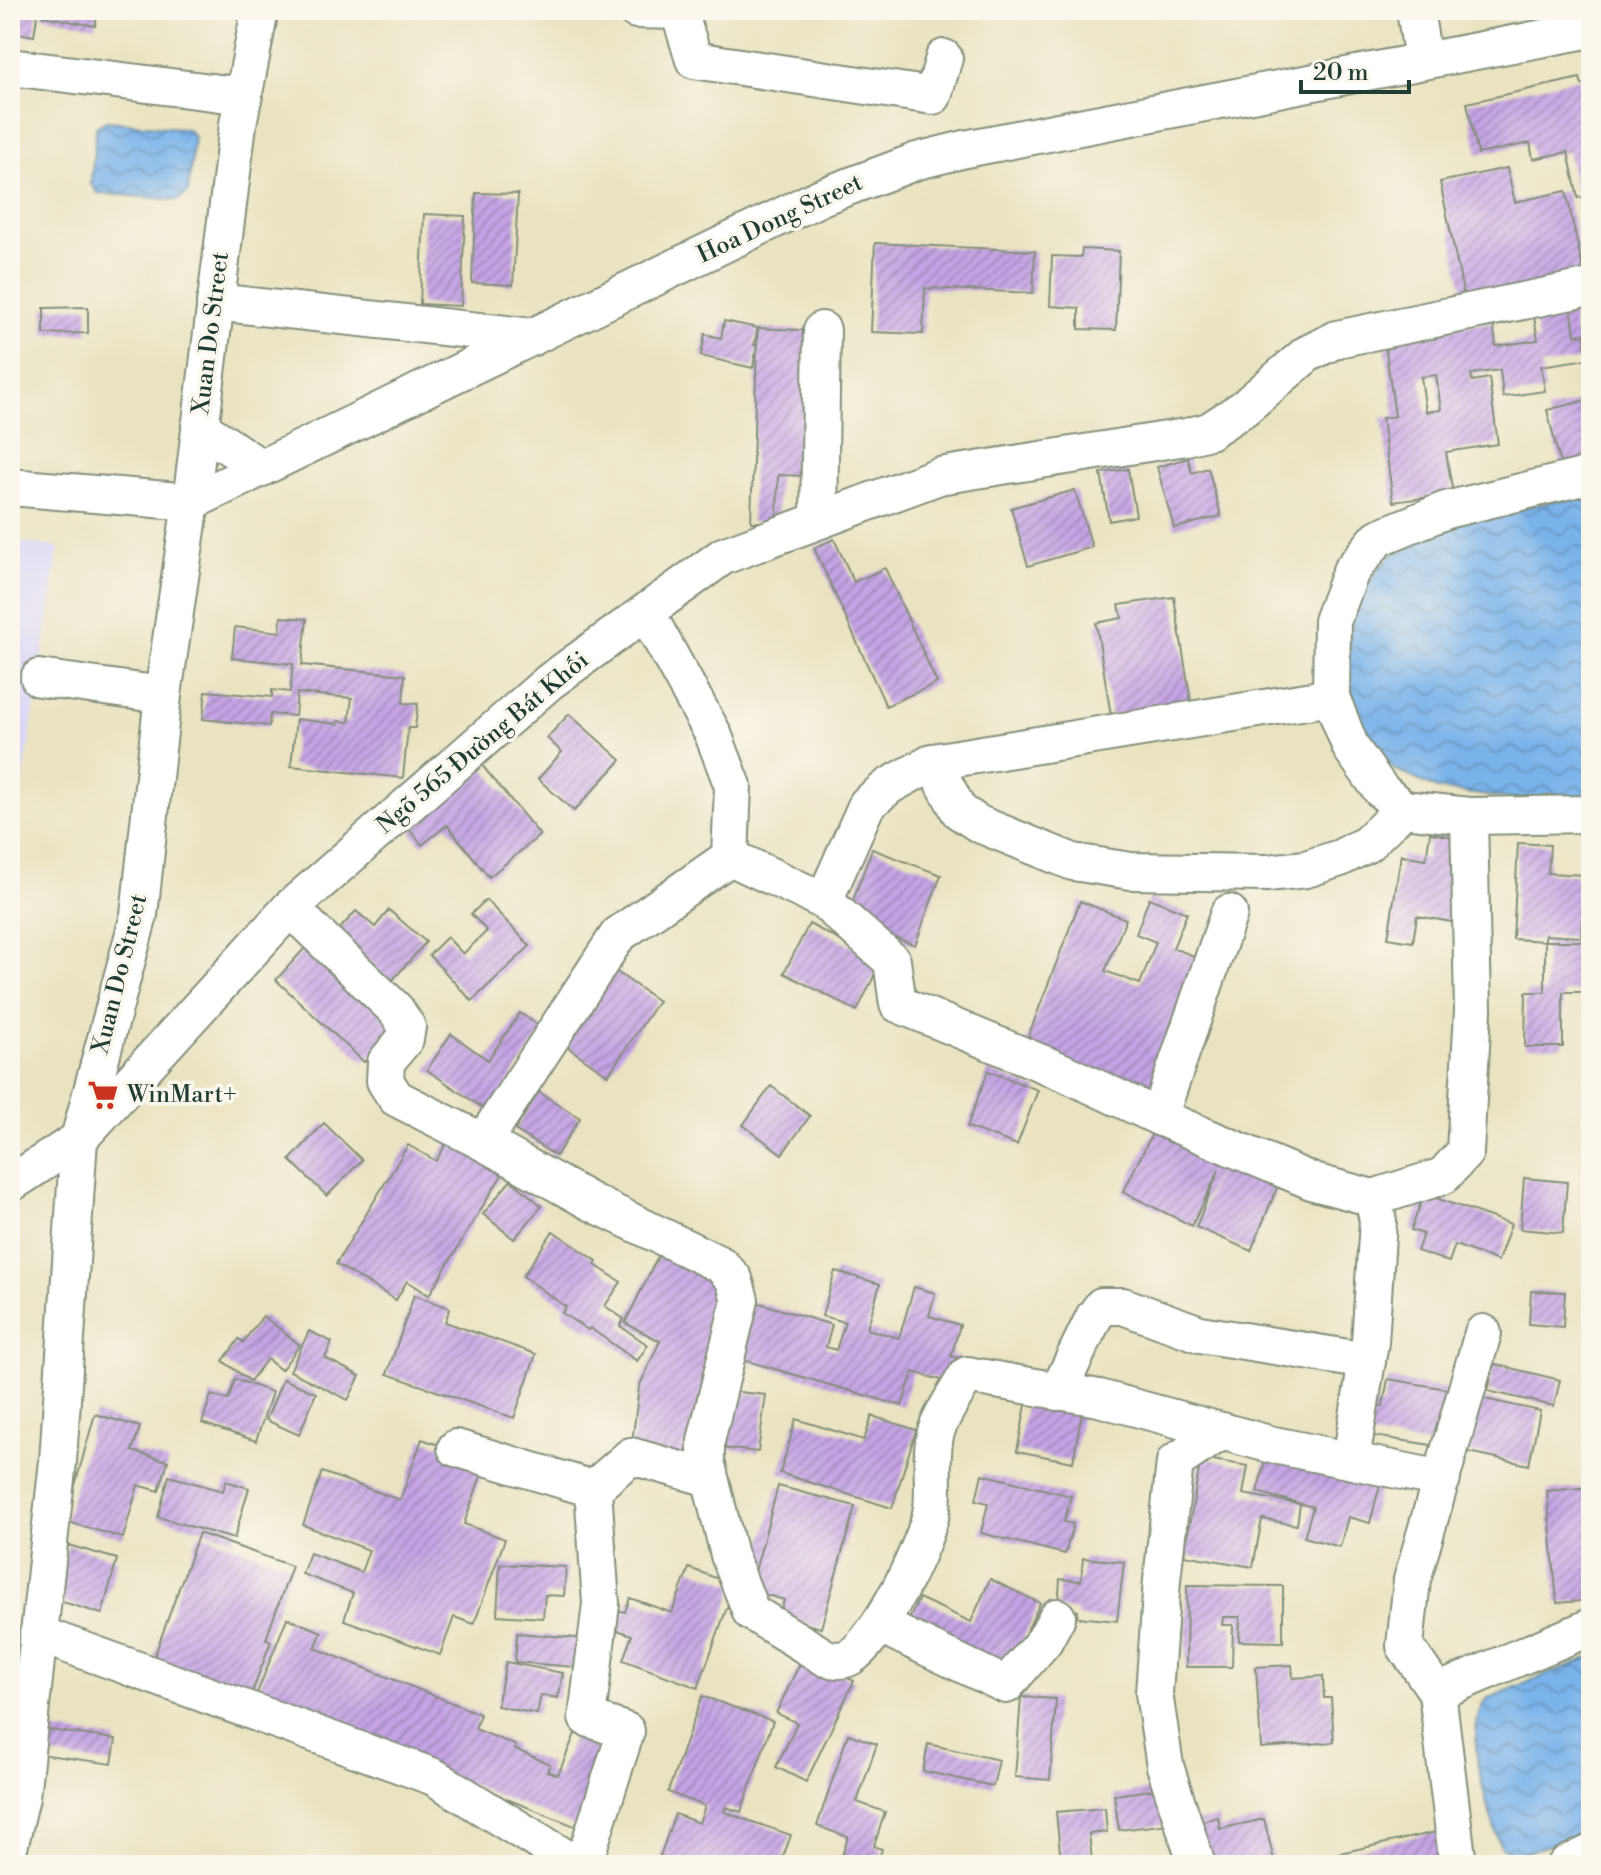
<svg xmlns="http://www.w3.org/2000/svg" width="1601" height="1875" font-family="'Libre Bodoni',serif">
  <defs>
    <pattern id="water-waves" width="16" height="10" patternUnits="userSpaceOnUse" patternTransform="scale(2)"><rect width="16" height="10" fill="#7ab3ea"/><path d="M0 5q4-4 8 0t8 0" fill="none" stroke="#6393be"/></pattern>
    <pattern id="building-hatch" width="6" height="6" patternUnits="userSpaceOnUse" patternTransform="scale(2)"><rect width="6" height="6" fill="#c5a3e4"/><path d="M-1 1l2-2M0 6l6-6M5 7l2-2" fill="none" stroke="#9f86ba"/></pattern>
  </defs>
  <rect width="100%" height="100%" fill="#fbf7ec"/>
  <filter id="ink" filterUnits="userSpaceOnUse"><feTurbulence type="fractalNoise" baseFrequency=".0125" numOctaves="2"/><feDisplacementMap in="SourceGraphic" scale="16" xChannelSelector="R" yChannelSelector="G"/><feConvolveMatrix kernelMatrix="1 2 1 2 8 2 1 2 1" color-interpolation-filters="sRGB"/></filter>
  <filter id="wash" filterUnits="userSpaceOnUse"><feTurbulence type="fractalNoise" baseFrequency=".006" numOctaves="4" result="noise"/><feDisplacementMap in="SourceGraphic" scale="32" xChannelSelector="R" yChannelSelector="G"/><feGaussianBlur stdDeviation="1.8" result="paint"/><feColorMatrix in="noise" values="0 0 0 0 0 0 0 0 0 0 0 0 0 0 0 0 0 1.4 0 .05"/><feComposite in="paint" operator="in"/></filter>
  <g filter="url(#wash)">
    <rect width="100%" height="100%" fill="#eae3c1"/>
    <path fill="#dbd6f7" d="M10 541 59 547 13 847 10 850Z"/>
    <g fill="url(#water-waves)" stroke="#4c788f" stroke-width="2">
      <path d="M106 121 187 129 194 136 188 193 178 200 98 193 91 184 96 127Z"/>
      <path d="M1591 493V801L1519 800 1437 789 1394 769 1363 735 1349 686V636L1360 595 1381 565 1405 543 1461 521Z"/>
      <path d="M1591 1657V1829L1553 1844 1515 1855 1501 1847C1488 1808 1461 1736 1486 1699Z"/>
    </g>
    <g id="blocks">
      <g fill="url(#building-hatch)" fill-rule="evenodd">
        <path d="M10 10H38L34 36 10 32Z"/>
        <path d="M44 10H98L95 26 43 16Z"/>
        <path d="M1580 78 1582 85 1591 83V195L1578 198 1568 152 1533 159 1530 143 1478 154 1467 103Z"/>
        <path d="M1507 168 1515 202 1566 191 1584 275 1465 301 1440 182Z"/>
        <path d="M476 193 518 194 513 285 472 283Z"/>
        <path d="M424 214 465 216 461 306 420 304Z"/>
        <path d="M875 243 1035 251 1033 293 925 288 923 334 871 332Z"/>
        <path d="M1082 249 1119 251 1116 330 1079 329V308L1050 306 1052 256 1081 257Z"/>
        <path d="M1571 306 1575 335 1584 334 1587 359 1541 366 1545 391 1503 397 1500 370 1471 374 1472 381 1489 378 1498 444 1446 452 1453 494 1393 502 1382 418 1395 416 1384 337 1493 322 1496 346 1538 340 1533 311ZM1436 375 1441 410 1426 412 1421 377Z"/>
        <path d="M88 307V333L44 334V308Z"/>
        <path d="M724 321 758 328 754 345H757L758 328 819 331 806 476 778 475 777 522H751L757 345 753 368 701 356 705 334 721 338Z"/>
        <path d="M1591 399V463L1562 471 1547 410Z"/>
        <path d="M1188 458 1192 473 1208 468 1221 516 1174 528 1157 467Z"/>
        <path d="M1128 469 1136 516 1109 521 1101 473Z"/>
        <path d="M1075 490 1092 547 1028 566 1011 508Z"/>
        <path d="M834 539 854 582 885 568 937 683 886 706 814 548Z"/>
        <path d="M1174 597 1191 702 1111 716 1096 623 1122 618 1119 605Z"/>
        <path d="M281 617 307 619 302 665 405 675 403 703 418 704 415 728H408L403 778 291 766 296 719 338 724V721L349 722 352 698 297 693 295 716 270 714 269 726 203 719 206 691 272 697V690L290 692 293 664 232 658 235 627 280 632Z"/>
        <path d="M569 714 621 760 574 811 538 779 562 752 547 738Z"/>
        <path d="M480 763 540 835 489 877 447 825 422 845 405 824Z"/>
        <path d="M1430 833 1466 839 1452 922 1417 916 1413 942 1388 938 1401 855 1426 859Z"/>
        <path d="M1518 843 1550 845 1548 873 1585 875 1581 937 1545 935V941L1513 939Z"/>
        <path d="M1589 848H1591V940H1584Z"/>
        <path d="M872 849 941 875 915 945 846 919Z"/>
        <path d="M1149 898 1187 913 1173 948 1207 961 1153 1100 1023 1050 1080 901 1126 919 1105 971 1140 984 1156 942 1136 934Z"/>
        <path d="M486 900 530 946 472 1001 429 955 447 937 463 954 487 931 471 914Z"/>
        <path d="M389 910 426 942 391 982 336 933 356 911 375 927Z"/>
        <path d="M809 924 881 962 857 1011 784 973Z"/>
        <path d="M312 940 401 1022 364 1062 276 980Z"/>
        <path d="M1545 941H1583V992H1563V1047H1525L1526 992H1545Z"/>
        <path d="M614 970 658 1001 608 1075 563 1044Z"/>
        <path d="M520 1013 544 1029 489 1112 427 1070 451 1034 488 1060Z"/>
        <path d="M988 1071 1038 1090 1017 1145 967 1127Z"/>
        <path d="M771 1086 810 1116 782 1154 743 1125Z"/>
        <path d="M539 1092 580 1118 556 1156 515 1130Z"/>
        <path d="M324 1123 362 1160 327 1196 290 1160Z"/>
        <path d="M1156 1126 1279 1183 1251 1251 1196 1227 1219 1170 1192 1226 1123 1192Z"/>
        <path d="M452 1134 506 1168 429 1295 407 1281 396 1300 336 1264 408 1145 436 1161Z"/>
        <path d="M1524 1178 1567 1182 1563 1233 1520 1229Z"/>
        <path d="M511 1180 542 1206 514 1239 483 1214Z"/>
        <path d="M1424 1194 1511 1224 1498 1261 1455 1245 1449 1262 1417 1251 1423 1234 1411 1230Z"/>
        <path d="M553 1231 597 1261 595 1265 621 1282 605 1306 624 1319 620 1326 648 1345 637 1361 590 1328 588 1330 562 1313 566 1307 523 1276Z"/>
        <path d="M659 1254 715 1280 730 1295 703 1461 631 1451 639 1387 660 1341 625 1323Z"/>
        <path d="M835 1271 880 1284 867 1329 899 1338 914 1287 935 1293 929 1316 960 1325 951 1356 959 1358 952 1383 913 1372 902 1406 737 1358 753 1301 832 1325 826 1347 836 1350 845 1322 822 1316Z"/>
        <path d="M1531 1291 1565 1292 1563 1327 1529 1324Z"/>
        <path d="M414 1295 450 1308 445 1322 536 1354 514 1418 387 1374Z"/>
        <path d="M263 1316 300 1345 281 1370 267 1359 250 1381 223 1361 239 1339 243 1342Z"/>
        <path d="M309 1331 332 1342 325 1358 360 1376 348 1400 290 1371Z"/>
        <path d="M1494 1364 1560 1380 1554 1406 1488 1391Z"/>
        <path d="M235 1379 272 1392 256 1441 202 1423 211 1395 228 1400Z"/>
        <path d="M283 1379 316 1393 299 1435 266 1420Z"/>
        <path d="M1388 1379 1453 1390 1444 1447 1367 1435 1372 1405 1383 1406Z"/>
        <path d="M1029 1390 1084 1400 1073 1462 1017 1451Z"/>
        <path d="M729 1391 766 1395 758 1452 721 1448Z"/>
        <path d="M1471 1396 1540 1411 1529 1465 1460 1450Z"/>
        <path d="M95 1414 140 1427 132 1451 168 1461 159 1491 138 1485 123 1538 65 1521Z"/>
        <path d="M872 1416 916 1430 892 1508 780 1473 796 1419 864 1440Z"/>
        <path d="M422 1439 486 1462 464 1524 505 1539 474 1624 454 1617 440 1655 344 1620 353 1593 302 1574 310 1553 361 1572 369 1550 303 1525 322 1472 400 1500Z"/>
        <path d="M1268 1450 1381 1481 1370 1523 1348 1517 1340 1547 1304 1537 1313 1507 1257 1492Z"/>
        <path d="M1201 1458 1248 1466 1243 1494 1300 1504 1297 1525 1262 1519 1253 1567 1184 1555Z"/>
        <path d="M982 1474 1071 1496 1064 1522 1073 1524 1065 1554 981 1533 988 1503 976 1500Z"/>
        <path d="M169 1476 223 1491 226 1481 249 1488 234 1539 158 1517Z"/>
        <path d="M778 1486 855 1506 821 1628 779 1617 784 1600 750 1590Z"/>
        <path d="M1591 1487V1600L1557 1603 1547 1491Z"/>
        <path d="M199 1533 292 1566 266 1639 271 1641 251 1695 153 1660Z"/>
        <path d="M68 1545 117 1559 102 1614 53 1599Z"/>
        <path d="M1083 1558 1124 1562 1117 1621 1077 1617 1078 1611 1058 1609 1060 1579 1081 1581Z"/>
        <path d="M500 1564 566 1567 564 1596 545 1595 543 1618 497 1615Z"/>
        <path d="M689 1568 735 1585 698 1688 623 1660 632 1635 611 1628 617 1610 625 1612 630 1598 672 1613Z"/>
        <path d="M990 1579 1040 1603 1008 1671 907 1624 919 1598 971 1622Z"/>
        <path d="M1187 1585 1283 1586V1642L1239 1641 1240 1617H1223L1222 1625H1233L1232 1667H1186Z"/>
        <path d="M287 1618 322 1632 315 1648 480 1714 475 1729 515 1745 514 1749 550 1764 547 1771 558 1775 581 1719 622 1735 587 1831 255 1698Z"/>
        <path d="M517 1633 588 1639 586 1668 515 1662Z"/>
        <path d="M803 1657 854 1681 806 1782 776 1767 797 1723 776 1713Z"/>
        <path d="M506 1662 563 1673 558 1698 541 1695 537 1714 497 1706Z"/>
        <path d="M1292 1665 1293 1678 1323 1676 1324 1698H1331L1334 1742 1261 1748 1256 1667Z"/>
        <path d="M702 1696 773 1721 741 1812 726 1807 724 1812 791 1835 780 1865H733L722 1861 720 1865H686L660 1856 675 1814 699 1823 705 1806 668 1792Z"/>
        <path d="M1021 1697 1056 1699 1050 1780 1015 1777Z"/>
        <path d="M35 1728 116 1739 112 1764 32 1753Z"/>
        <path d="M848 1734 877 1744 857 1802 885 1812 874 1846 882 1849 877 1865H839L848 1837 817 1826Z"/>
        <path d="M928 1744 999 1760 993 1786 923 1771Z"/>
        <path d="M1165 1788 1170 1824 1119 1830 1114 1795Z"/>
        <path d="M1105 1808 1107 1832 1089 1834 1092 1860 1061 1862 1056 1812Z"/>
        <path d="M1218 1817 1220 1829 1264 1819 1275 1864 1205 1865 1196 1822Z"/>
        <path d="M1441 1831 1447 1865H1289V1864Z"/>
      </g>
    </g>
  </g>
  <g filter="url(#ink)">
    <use href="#blocks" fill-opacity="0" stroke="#84907a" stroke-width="2"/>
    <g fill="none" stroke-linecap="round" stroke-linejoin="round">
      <g stroke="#84907a" stroke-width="40">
        <g id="minor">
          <path d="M636 10 679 11"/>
          <path d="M1415 10 1423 59"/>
          <path d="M679 11 694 60 933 96 944 58"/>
          <path d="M10 67 244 96"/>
          <path d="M215 302 533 337"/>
          <path d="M200 427 261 468"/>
          <path d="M1591 475 1446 510 1378 538 1351 571 1332 621 1331 697 1351 748 1381 790 1403 809 1469 816 1591 814"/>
          <path d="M10 487 191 502 821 197 917 161 965 149 1591 29"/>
          <path d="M819 520 822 330"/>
          <path d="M646 612 713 734 733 786 730 857"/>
          <path d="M39 678 163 695"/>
          <path d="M933 762 959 811 979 824 1073 862 1131 871 1267 873 1306 869 1340 858 1367 844 1403 809"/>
          <path d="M824 901 867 804 889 786 933 762 1331 697"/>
          <path d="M290 908 396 1010 407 1027 405 1039 386 1062 385 1081 396 1098 483 1142 591 1202 721 1265 734 1279 740 1300 706 1441V1461L729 1555 751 1612 826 1658C833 1660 843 1661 850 1657 879 1640 927 1542 932 1508 935 1485 929 1450 937 1429 944 1410 957 1392 967 1375L1099 1398 1269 1444 1442 1479"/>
          <path d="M1159 1117 1229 913"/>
          <path d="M483 1142 618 935 730 857 824 901 892 961 898 1004 1065 1073 1159 1117 1314 1182 1373 1198"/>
          <path d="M10 1184 79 1139 290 908 549 682 723 556 939 476 1186 437 1209 431 1244 408 1307 354 1337 339 1591 287"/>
          <path d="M1058 1392 1094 1317 1102 1306H1123L1200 1334 1367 1361"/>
          <path d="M456 1448 593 1489"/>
          <path d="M1351 1460 1370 1342 1378 1221 1373 1198 1443 1176 1465 1152 1473 1011 1469 816"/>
          <path d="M880 1625 1006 1685 1044 1641 1057 1617"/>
          <path d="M38 1634 434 1777 577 1865"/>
          <path d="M1437 1692 1405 1646 1412 1580 1483 1333"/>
          <path d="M10 1844 21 1797 58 1461 79 1139 139 915 163 695 191 502 238 124 260 10"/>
          <path d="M583 1865 626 1731 587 1718 601 1604 593 1489 631 1456 709 1478"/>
          <path d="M1197 1865 1165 1766 1154 1693 1162 1580 1175 1462 1222 1431"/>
          <path d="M1458 1865 1437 1692 1591 1627"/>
          <path d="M1566 1865 1591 1853"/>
        </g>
      </g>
      <use href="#minor" stroke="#fff" stroke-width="36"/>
    </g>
  </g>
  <defs>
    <g id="supermarket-bare" transform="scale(2.4)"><path d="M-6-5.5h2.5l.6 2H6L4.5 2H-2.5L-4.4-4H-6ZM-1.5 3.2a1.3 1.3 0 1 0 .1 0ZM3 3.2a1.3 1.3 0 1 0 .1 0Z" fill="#c8321e" stroke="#fbf7ec" stroke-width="2.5" paint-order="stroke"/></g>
  </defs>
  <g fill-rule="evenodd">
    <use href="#supermarket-bare" x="103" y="1095"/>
  </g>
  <g text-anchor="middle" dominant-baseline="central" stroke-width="7" stroke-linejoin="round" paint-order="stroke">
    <g font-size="24" fill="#1f3d34" stroke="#fbf7ec">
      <text transform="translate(780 219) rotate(-25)">Hoa Dong Street</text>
      <text transform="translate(211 333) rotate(-83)">Xuan Do Street</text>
      <text transform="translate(483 743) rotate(-40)">Ngõ 565 Đường Bát Khối</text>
      <text transform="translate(120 974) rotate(-76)">Xuan Do Street</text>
    </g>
    <g font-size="24" fill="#1f3d34" stroke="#fbf7ec" text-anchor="start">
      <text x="127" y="1095">WinMart+</text>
    </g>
  </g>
  <rect width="1601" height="1875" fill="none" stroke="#fbf7ec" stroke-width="40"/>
  <path d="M1301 80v12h108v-12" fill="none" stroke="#1f3d34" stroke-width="4"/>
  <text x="1313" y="80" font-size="24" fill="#1f3d34" stroke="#fbf7ec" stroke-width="6" paint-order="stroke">20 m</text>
</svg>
